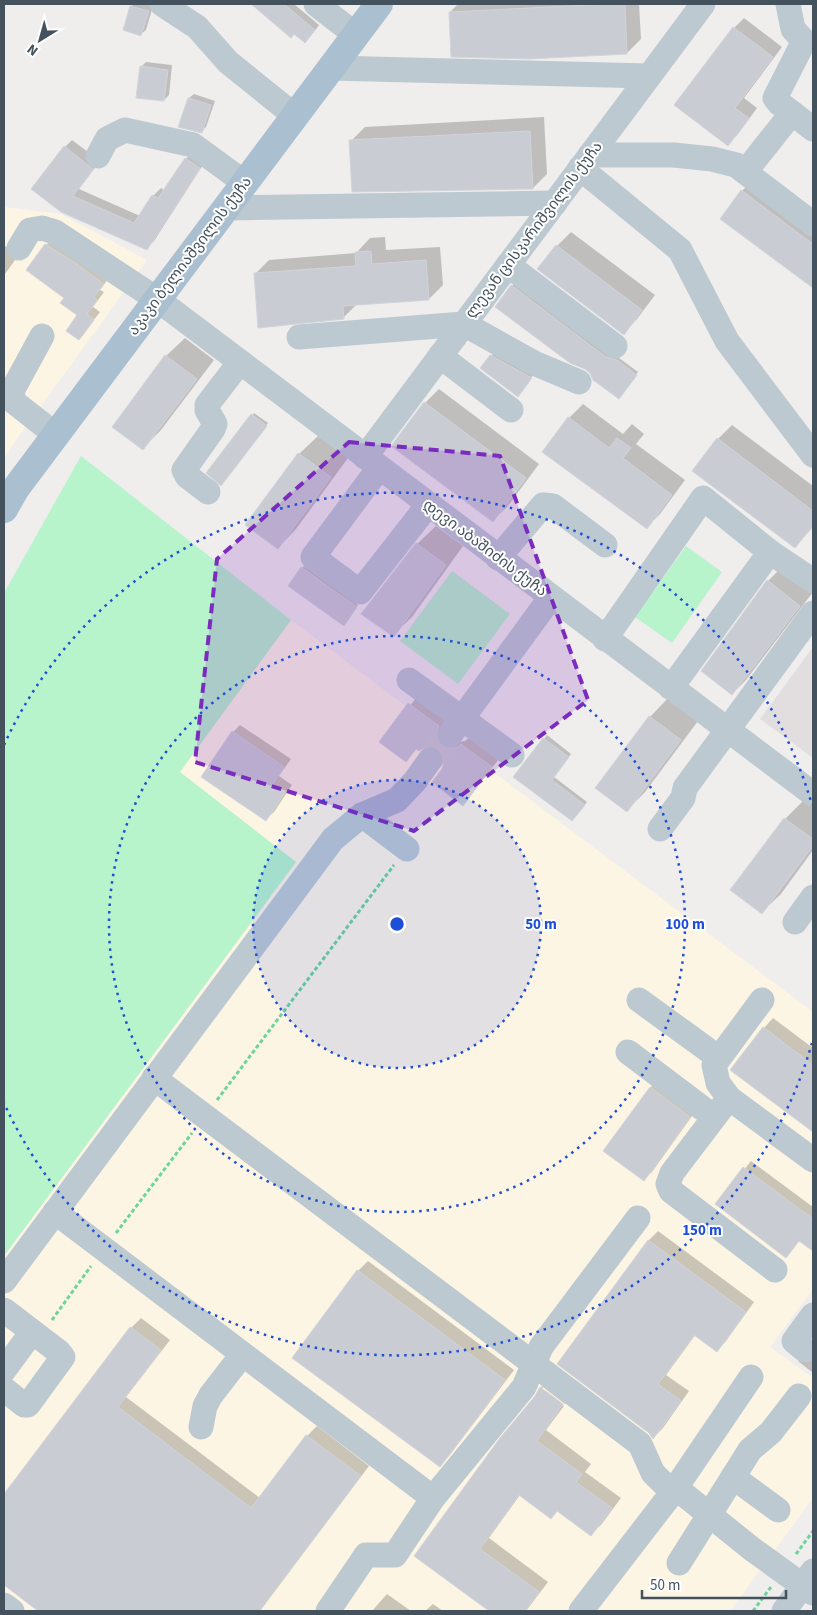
<svg xmlns="http://www.w3.org/2000/svg" width="817" height="1615" font-family="'Source Sans 3','Noto Sans Georgian',sans-serif">
  <rect width="100%" height="100%" fill="#f0eded"/>
  <g fill="#fdf5e4">
    <path d="M5 207 61 214 147 260 12 446 4 460Z"/>
    <path d="M291 620 813 1012V1289L770 1347 813 1378V1498L730 1611H4V1256L296 862 180 772Z"/>
  </g>
  <path fill="#e2dedf" d="M813 647V758L760 719Z"/>
  <g fill="#b7f3cb">
    <path d="M81 456 291 620 180 772 296 862 4 1256V593Z"/>
    <path d="M686 546 722 572 672 643 635 617Z"/>
    <path d="M452 571 510 614 458 684 400 641Z"/>
  </g>
  <g fill="#0003">
    <path d="M134 4H144L153 6 146 30 141 34 125 29 131 6Z"/>
    <path d="M253 4H294L319 25 310 37 294 33 291 36Z"/>
    <path d="M458 4H639L641 39 627 53 450 12Z"/>
    <path d="M744 18 782 47 744 98 757 108 738 134 728 144 734 28Z"/>
    <path d="M146 62 172 65 169 95 164 100 141 67Z"/>
    <path d="M194 94 215 101 206 127 201 132 189 98Z"/>
    <path d="M544 117 547 174 533 188 351 141 365 127Z"/>
    <path d="M72 140 100 161 79 189 140 216 153 196 161 188 165 191 186 159 193 151 206 160 154 241 146 248 62 211 65 147Z"/>
    <path d="M756 177 813 220V277L808 282 742 191Z"/>
    <path d="M571 232 655 295 637 319 624 333 539 269 557 246Z"/>
    <path d="M385 237 386 250 440 247 443 285 429 299 357 304 343 318 255 274 269 260 356 253 370 238Z"/>
    <path d="M53 238 110 276 100 290 104 292 93 307 100 312 79 339V315L66 297 46 245Z"/>
    <path d="M4 245 18 256 5 274 4 273Z"/>
    <path d="M514 284 609 356 619 358 638 372 621 395 512 286Z"/>
    <path d="M185 338 214 360 161 430 143 448 166 356Z"/>
    <path d="M493 354 533 375 520 393 491 356Z"/>
    <path d="M439 389 539 464 507 507 493 520 393 445 425 403Z"/>
    <path d="M583 404 623 434 632 424 644 434 636 444 685 480 660 514 646 528 569 418Z"/>
    <path d="M254 413 268 423 223 482 208 473Z"/>
    <path d="M732 425 813 486V527L795 547 718 439Z"/>
    <path d="M318 436 348 458 296 529 278 548 299 454Z"/>
    <path d="M436 526 463 546 412 617 393 635 417 544Z"/>
    <path d="M304 566 358 605 346 622 302 568Z"/>
    <path d="M782 567 813 592 746 680 732 694 768 581Z"/>
    <path d="M417 697 445 718 443 726 457 742 465 741 470 737 499 759 463 804 445 762 444 754 439 748 431 744 417 748 406 761 381 741Z"/>
    <path d="M668 698 698 721 645 792 627 810 650 717Z"/>
    <path d="M240 725 291 759 279 776 292 785 274 812 266 819 233 732Z"/>
    <path d="M547 735 571 754 554 777 587 802 575 817 515 777Z"/>
    <path d="M804 800 813 807V850L781 894 762 912 732 889 785 819Z"/>
    <path d="M773 1018 813 1048V1130L732 1070 764 1028Z"/>
    <path d="M658 1080 697 1109 652 1172 644 1179 605 1151 651 1087Z"/>
    <path d="M751 1161 813 1207V1250L800 1240 786 1256 717 1204Z"/>
    <path d="M658 1231 754 1302 726 1341 717 1350 696 1334 666 1375 689 1391 663 1428 654 1437 650 1432 559 1364 649 1240Z"/>
    <path d="M368 1261 514 1370 449 1456 440 1465 358 1271Z"/>
    <path d="M141 1318 170 1340 126 1397 260 1498 307 1436 317 1426 369 1466 260 1611H40L4 1584 15 1568 4 1560V1496L131 1328Z"/>
    <path d="M813 1346V1373L798 1361Z"/>
    <path d="M551 1378 572 1394 565 1404 543 1387 541 1389 564 1406 546 1430 591 1464 585 1472 621 1498 601 1525 591 1534 558 1510 551 1517 520 1495 489 1538 548 1582 526 1611H491L416 1556 536 1397 541 1387Z"/>
    <path d="M387 1594 411 1611H372Z"/>
    <path d="M433 1604 443 1611H425Z"/>
  </g>
  <g fill="#c9ccd3" stroke="#d1d4da">
    <path d="M251 4H284L315 30 305 43 294 34 291 38Z"/>
    <path d="M610 4H625L627 54 529 59 451 57 449 12Z"/>
    <path d="M130 6 149 11 141 36 123 30Z"/>
    <path d="M733 27 773 57 735 108 749 118 728 146 674 105Z"/>
    <path d="M140 66 168 70 164 101 136 98Z"/>
    <path d="M188 98 211 105 202 133 178 127Z"/>
    <path d="M530 131 533 189 352 192 349 140Z"/>
    <path d="M64 146 93 169 73 196 134 223 152 195 158 198 185 158 200 168 147 250 61 212 31 189Z"/>
    <path d="M741 190 813 244V288L720 219Z"/>
    <path d="M45 244 74 262 104 284 94 297 97 300 87 314 94 320 79 340 66 331 77 315 60 303 64 298 26 270Z"/>
    <path d="M556 245 642 310 624 335 537 269Z"/>
    <path d="M371 251 372 264 426 260 429 300 343 306 344 319 258 328 254 273 356 266 355 252Z"/>
    <path d="M511 285 606 357 617 360 637 375 619 399 593 380 590 373 585 369 570 363 495 307Z"/>
    <path d="M165 355 197 379 143 450 112 427Z"/>
    <path d="M490 355 532 378 518 397 480 368Z"/>
    <path d="M424 402 526 478 493 522 391 446Z"/>
    <path d="M251 414 267 426 221 486 206 473Z"/>
    <path d="M568 417 609 448 617 438 631 448 623 458 672 495 647 529 542 452Z"/>
    <path d="M717 438 813 511V525L795 548 692 471Z"/>
    <path d="M298 453 331 477 278 549 245 525Z"/>
    <path d="M416 543 446 565 394 637 361 614Z"/>
    <path d="M301 567 357 607 344 626 288 586Z"/>
    <path d="M767 580 800 606 732 695 701 671Z"/>
    <path d="M408 703 439 726 436 734 437 741 441 746 449 749 456 748 461 744 492 767 463 806 432 782 442 769 444 762 443 755 439 749 431 746 425 747 419 751 416 749 406 762 379 742Z"/>
    <path d="M649 716 681 740 627 812 595 788Z"/>
    <path d="M232 731 284 767 273 784 285 792 266 821 201 777Z"/>
    <path d="M543 738 569 757 552 780 585 805 572 821 513 777Z"/>
    <path d="M784 818 813 839V846L762 914 730 890Z"/>
    <path d="M763 1027 813 1065V1132L730 1070Z"/>
    <path d="M650 1087 690 1117 644 1181 603 1151Z"/>
    <path d="M743 1167 813 1219V1251L799 1241 786 1258 715 1204Z"/>
    <path d="M648 1240 746 1312 717 1352 694 1335 658 1384 681 1401 653 1439 649 1433 557 1364Z"/>
    <path d="M357 1270 505 1380 440 1467 292 1358Z"/>
    <path d="M130 1327 161 1350 118 1407 251 1508 306 1435 361 1476 259 1611H38L4 1585V1494Z"/>
    <path d="M540 1387 563 1404 537 1441 582 1474 576 1482 612 1508 591 1536 557 1511 551 1519 519 1495 480 1549 539 1592 525 1611H489L414 1556 500 1438 535 1396Z"/>
  </g>
  <g fill="none" stroke-linecap="round" stroke-linejoin="round">
    <path stroke="#ceced0" stroke-width="25" stroke-dasharray="25 12" stroke-linecap="butt" d="M430 760 450 735"/>
    <g stroke="#6cd49c" stroke-width="3" stroke-dasharray="4 2.5" stroke-linecap="butt">
      <path d="M217 1100 394 865"/>
      <path d="M116 1233 192 1133"/>
      <path d="M52 1320 91 1266"/>
      <path d="M796 1554 813 1531"/>
      <path d="M753 1611 771 1587"/>
    </g>
    <g stroke="#bcc9d1" stroke-width="25">
      <path d="M162 4 197 27 228 62 295 116"/>
      <path d="M316 4 356 35"/>
      <path d="M788 4 793 29 804 41 775 98 779 103 813 129"/>
      <path d="M331 68 649 76"/>
      <path d="M590 155H674L712 159 736 165 813 224"/>
      <path d="M98 156 107 139 125 130 193 145 245 183"/>
      <path d="M580 168 680 250 727 341 813 455"/>
      <path d="M745 172 792 113"/>
      <path d="M226 208 555 203"/>
      <path d="M19 248 30 230 42 228 55 232 158 300 813 794"/>
      <path d="M508 265 615 346"/>
      <path d="M42 336 12 391 14 402 56 435"/>
      <path d="M299 337 464 324 534 363 579 382"/>
      <path d="M440 356 511 410"/>
      <path d="M365 457 703 4"/>
      <path d="M379 468 313 557 360 592 428 505"/>
      <path d="M208 492 187 476 184 470 213 429 215 424 207 410V405L240 362"/>
      <path d="M770 552 813 581"/>
      <path d="M498 558 543 505 553 506 605 545"/>
      <path d="M605 639 703 498 770 552 671 688"/>
      <path d="M409 680 512 755"/>
      <path d="M450 735 551 597"/>
      <path d="M362 815 407 849"/>
      <path d="M660 829 683 798 685 788 813 613"/>
      <path d="M795 922 813 897"/>
      <path d="M639 1000 719 1058"/>
      <path d="M762 1000 714 1065 718 1083 729 1098 672 1173 668 1184 671 1191 775 1270"/>
      <path d="M628 1052 714 1117"/>
      <path d="M154 1078 640 1444 653 1473 663 1483 686 1496 752 1549 813 1593"/>
      <path d="M729 1098 813 1160"/>
      <path d="M55 1212 433 1498"/>
      <path d="M4 1281 333 839 362 815 397 800 415 781 430 760"/>
      <path d="M4 1310 59 1352 63 1357 28 1405H24L4 1389"/>
      <path d="M805 1350 794 1341 813 1315"/>
      <path d="M4 1370 32 1332"/>
      <path d="M201 1427 205 1406 211 1395 242 1355"/>
      <path d="M733 1477 778 1510"/>
      <path d="M679 1563 750 1450 771 1432 799 1396"/>
      <path d="M4 1605 12 1611"/>
      <path d="M328 1611 366 1555H395L433 1498 524 1387 541 1347 638 1218"/>
      <path d="M581 1611 675 1489 751 1377"/>
      <path d="M784 1611 813 1571"/>
    </g>
    <path stroke="#aabfcf" stroke-width="28" d="M4 509 16 488 379 4"/>
  </g>
  <path fill="#7b2cbf" fill-opacity="0.2" stroke="#7b2cbf" stroke-width="4" stroke-dasharray="10 6" stroke-linejoin="round" d="M349 442 500 456 588 700 414 831 195 762 217 559Z"/>
  <circle cx="397" cy="924" r="144" fill="#1d4ed8" fill-opacity=".12"/>
  <g fill="none" stroke="#1d4ed8" stroke-width="2.5" stroke-dasharray="2.5 5">
    <circle cx="397" cy="924" r="144"/>
    <circle cx="397" cy="924" r="288"/>
    <path d="M812 1043A432 432 0 0 1 4 1103M4 745A432 432 0 0 1 812 805"/>
  </g>
  <g text-anchor="middle" dominant-baseline="central" stroke-width="4" stroke-linejoin="round" paint-order="stroke">
    <g font-size="15" fill="#44525d" stroke="#fff">
      <text transform="translate(534 230) rotate(-53)">ლევან ცისკარიშვილის ქუჩა</text>
      <text transform="translate(190 256) rotate(-53)">აკაკი ბელიაშვილის ქუჩა</text>
      <text transform="translate(485 548) rotate(37)">დევი აბაშიძის ქუჩა</text>
    </g>
  </g>
  <circle cx="397" cy="924" r="8" fill="#1d4ed8" stroke="#fff" stroke-width="2.5"/>
  <g font-size="15" text-anchor="middle" font-weight="bold" fill="#1d4ed8" stroke="#fff" stroke-width="4" stroke-linejoin="round" paint-order="stroke">
    <text x="541" y="929">50 m</text>
    <text x="685" y="929">100 m</text>
    <text x="702" y="1235">150 m</text>
  </g>
  <rect width="817" height="1615" fill="none" stroke="#44525d" stroke-width="10"/>
  <g transform="translate(40 40) rotate(217)" stroke="#ffffff" stroke-width="4" paint-order="stroke">
  <path d="M0-4L9 19L0 12L-9 19Z" fill="#44525d"/>
  <text y="-8" font-size="14" font-weight="bold" text-anchor="middle" fill="#44525d">N</text>
  </g>
  <path d="M642 1590v8h144v-8" fill="none" stroke="#44525d" stroke-width="2.5"/>
  <text x="650" y="1590" font-size="15" fill="#44525d" stroke="#ffffff" stroke-width="4" paint-order="stroke">50 m</text>
</svg>
